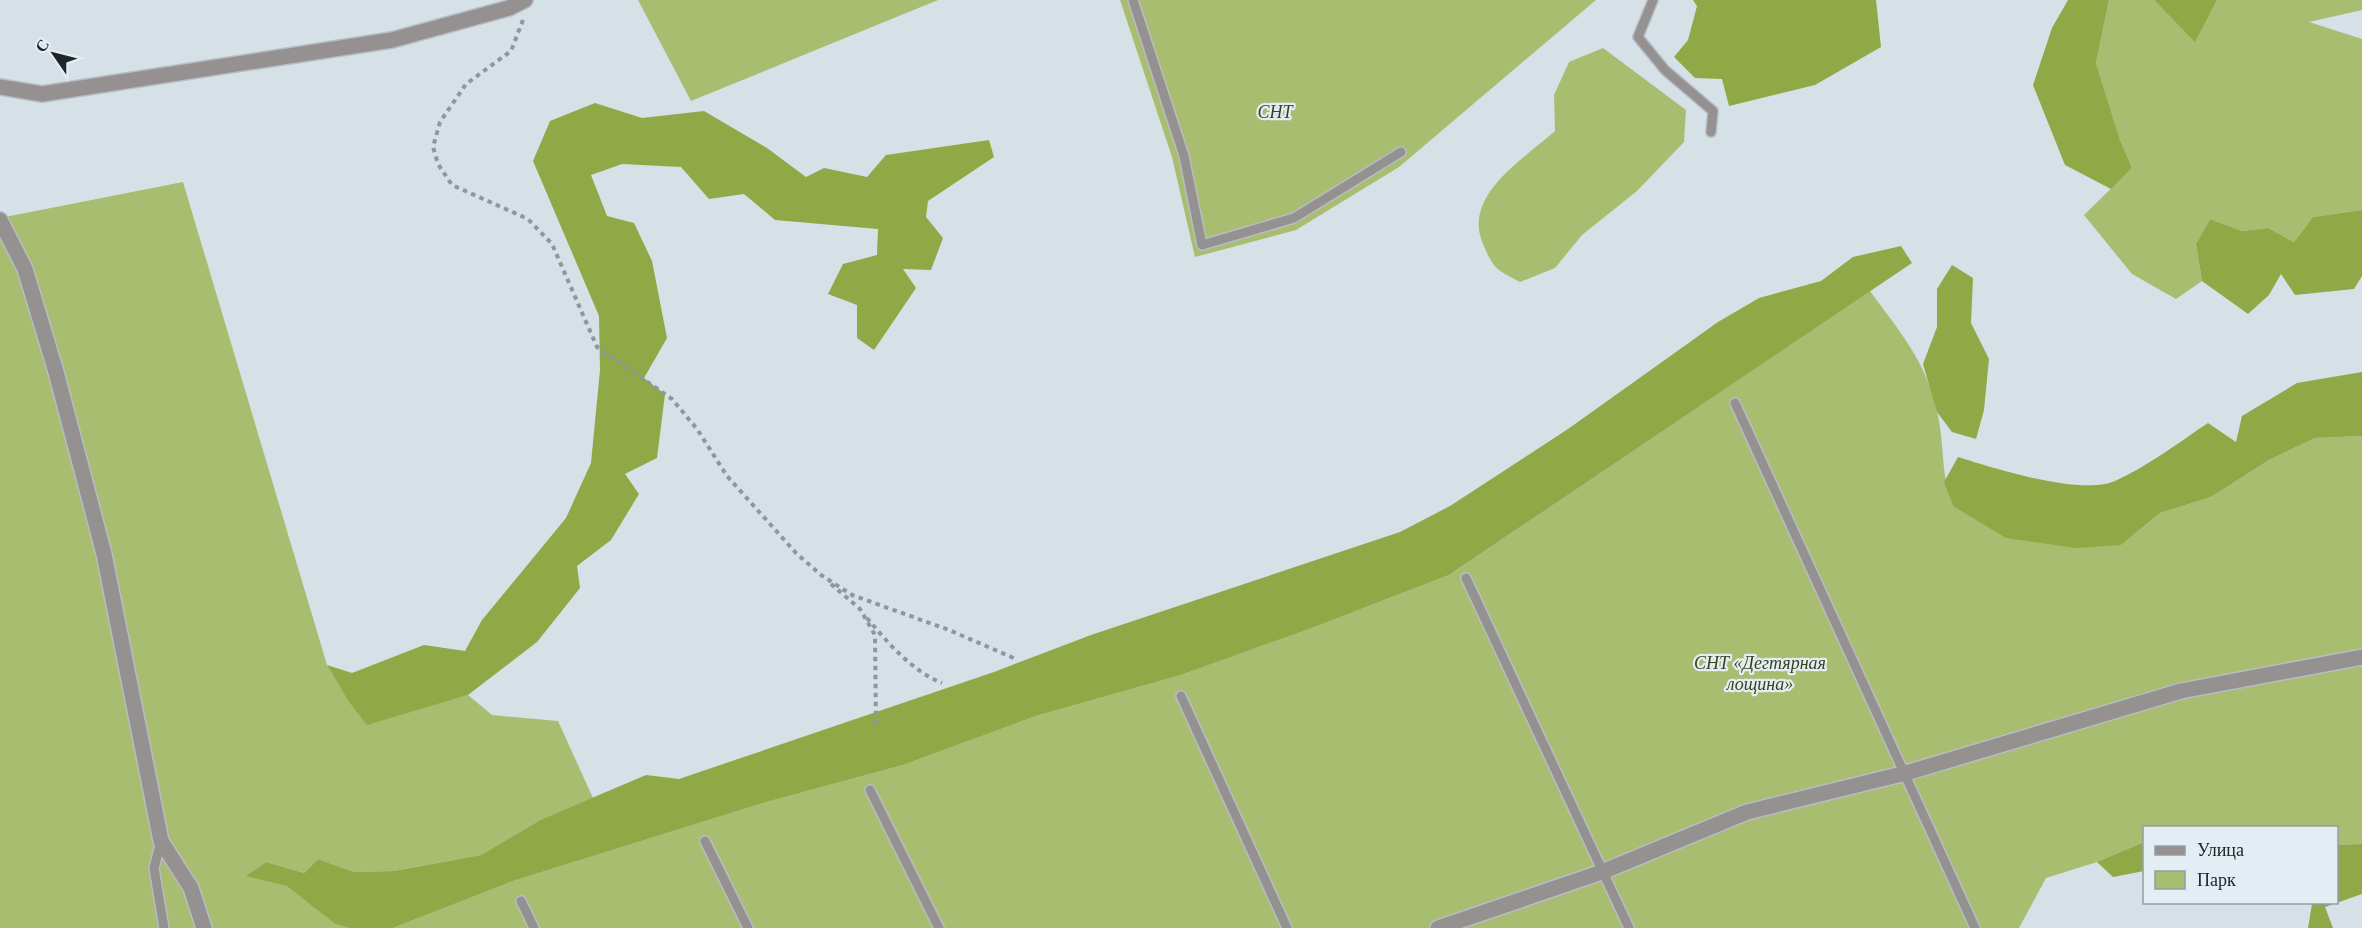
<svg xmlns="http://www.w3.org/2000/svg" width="2362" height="928" font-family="'Times New Roman',serif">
  <rect width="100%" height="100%" fill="#d6e0e7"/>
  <g fill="#a9bd71">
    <path d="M638 0H938L691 101Z"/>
    <path d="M1120 0H1596L1399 167 1296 230 1195 257 1172 157Z"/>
    <path d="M2109 0H2154L2195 41 2217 0H2362V10L2309 22 2362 39V210L2313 217 2294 242 2268 228 2242 231 2210 219 2196 244 2202 281 2176 299 2132 274 2084 215 2132 168 2120 140 2096 63Z"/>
    <path d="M1603 48 1686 110 1684 142 1637 191 1582 235 1555 268 1520 282C1496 269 1494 270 1483 244 1462 195 1524 159 1555 131L1554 95 1569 62Z"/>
    <path d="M183 182 327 665 348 701 367 724 468 695 492 715 558 721 593 798 540 820 481 855 394 871 354 872 318 859 304 873 266 862 247 876 287 885 335 924 349 928H0V218Z"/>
    <path d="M1870 291C1899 331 1926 361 1937 411 1945 444 1940 472 1953 506L2121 545 2160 513 2211 497 2269 460 2315 438 2362 436V844L2337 845 2336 828H2144V842L2097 862 2046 878 2019 928H393L513 881 770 801 903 765 1036 716 1181 675 1312 628 1449 575Z"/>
  </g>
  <g fill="#91a846">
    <path d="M1693 0H1876L1881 47 1815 85 1729 106 1722 79 1695 78 1674 57 1688 40 1697 6Z"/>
    <path d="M2068 0H2109L2096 63 2120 140 2132 168 2111 189 2065 165 2033 85 2052 28Z"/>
    <path d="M2154 0H2217L2195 42Z"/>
    <path d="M595 103 642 118 704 111 767 148 806 177 824 168 867 177 886 155 989 140 994 157 928 201 926 217 943 238 931 270 903 269 916 288 874 350 857 338V305L828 294 843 264 877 255 878 229 775 220 744 194 709 199 681 167 622 164 591 175 607 216 634 223 652 261 667 338 644 378 665 394 657 458 625 474 639 494 611 540 577 566 580 588 537 642 468 695 367 725 348 701 327 665 352 673 424 645 465 651 482 620 566 518 591 463 600 370 599 316 533 161 550 121Z"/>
    <path d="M2362 210V276L2354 289 2295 295 2281 274 2269 295 2248 314 2202 281 2196 244 2210 219 2242 231 2268 228 2294 242 2313 217Z"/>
    <path d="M1901 246 1912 263 1449 575 1312 628 1181 675 1036 716 903 765 770 801 513 881 393 928H349L335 924 287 886 246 876 266 862 304 873 318 859 354 872 394 871 481 855 540 820 646 775 679 779 994 672 1091 635 1400 532 1450 506 1568 429 1718 322 1759 298 1821 281 1853 257Z"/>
    <path d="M1952 265 1973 278 1971 323 1989 359 1984 410 1976 439 1952 432 1937 412 1923 364 1937 327V289Z"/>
    <path d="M2362 372V436L2315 438 2269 460 2211 497 2160 513 2121 545 2076 548 2006 538 1953 506 1944 482 1958 457C1993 468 2081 496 2115 481 2148 466 2178 443 2208 423L2236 442 2242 416 2297 383Z"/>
    <path d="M2144 842V871L2113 877 2097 862Z"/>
    <path d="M2362 844V894L2325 907 2333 928H2308L2312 904 2309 903 2336 902 2337 845Z"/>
  </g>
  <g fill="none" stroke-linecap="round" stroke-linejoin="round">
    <g stroke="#b5bec5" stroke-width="12">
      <g id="service">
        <path d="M1133 0 1184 156 1202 245 1294 218 1401 152"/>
        <path d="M1653 0 1638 37 1665 70 1713 111 1711 132"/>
        <path d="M1735 403 1975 928"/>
        <path d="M1466 578 1629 928"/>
        <path d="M1181 696 1287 928"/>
        <path d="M870 790 939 928"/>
        <path d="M161 841 154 868 164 928"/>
        <path d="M705 841 748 928"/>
        <path d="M521 901 534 928"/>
      </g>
    </g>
    <g stroke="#b5bec5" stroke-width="18">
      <g id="minor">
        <path d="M0 220 25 269 56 372 104 554 161 841 191 888 204 928"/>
        <path d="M1438 928 1602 872 1747 812 1906 773 2181 691 2362 657"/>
      </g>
    </g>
    <g stroke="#b5bec5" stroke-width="18">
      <path id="tertiary" d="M0 87 42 94 392 40 509 8 525 0"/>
    </g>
    <g stroke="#8f969c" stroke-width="4" stroke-dasharray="4.5 4.5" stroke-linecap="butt">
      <path d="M523 20 511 51 466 84 440 122 433 147 438 164 452 185 528 219 552 244 597 347 672 399 697 429 727 476 796 553 821 575 852 595 949 630 1016 659"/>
      <path d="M831 584 860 609 875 635 876 728"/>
      <path d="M867 618C888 643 912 671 942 683"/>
    </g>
    <use href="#service" stroke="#969191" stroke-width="9"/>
    <use href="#minor" stroke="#969191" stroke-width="15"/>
    <use href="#tertiary" stroke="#969191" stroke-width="15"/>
  </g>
  <g text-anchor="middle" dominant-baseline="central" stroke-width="4.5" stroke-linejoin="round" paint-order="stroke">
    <g font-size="18" font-style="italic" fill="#39431a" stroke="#e3edf4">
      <text x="1275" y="112">СНТ</text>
      <text x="1760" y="663">СНТ «Дегтярная<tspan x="1760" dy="21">лощина»</tspan></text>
    </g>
  </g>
  <rect x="2143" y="826" width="195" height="78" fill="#e3edf4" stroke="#959da2" stroke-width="1.5"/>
  <rect x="2155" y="846" width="30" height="9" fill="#969191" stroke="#959da2" stroke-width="1.5"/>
  <text x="2197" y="856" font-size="18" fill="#212528">Улица</text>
  <rect x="2155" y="871" width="30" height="18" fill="#a9bd71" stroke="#959da2" stroke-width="1.5"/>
  <text x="2197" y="886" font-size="18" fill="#212528">Парк</text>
  <g transform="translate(54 54) rotate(305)" stroke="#e3edf4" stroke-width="4.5" paint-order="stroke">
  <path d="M0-4.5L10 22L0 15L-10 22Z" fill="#212528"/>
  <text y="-9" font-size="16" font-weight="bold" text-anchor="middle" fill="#212528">С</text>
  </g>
</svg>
